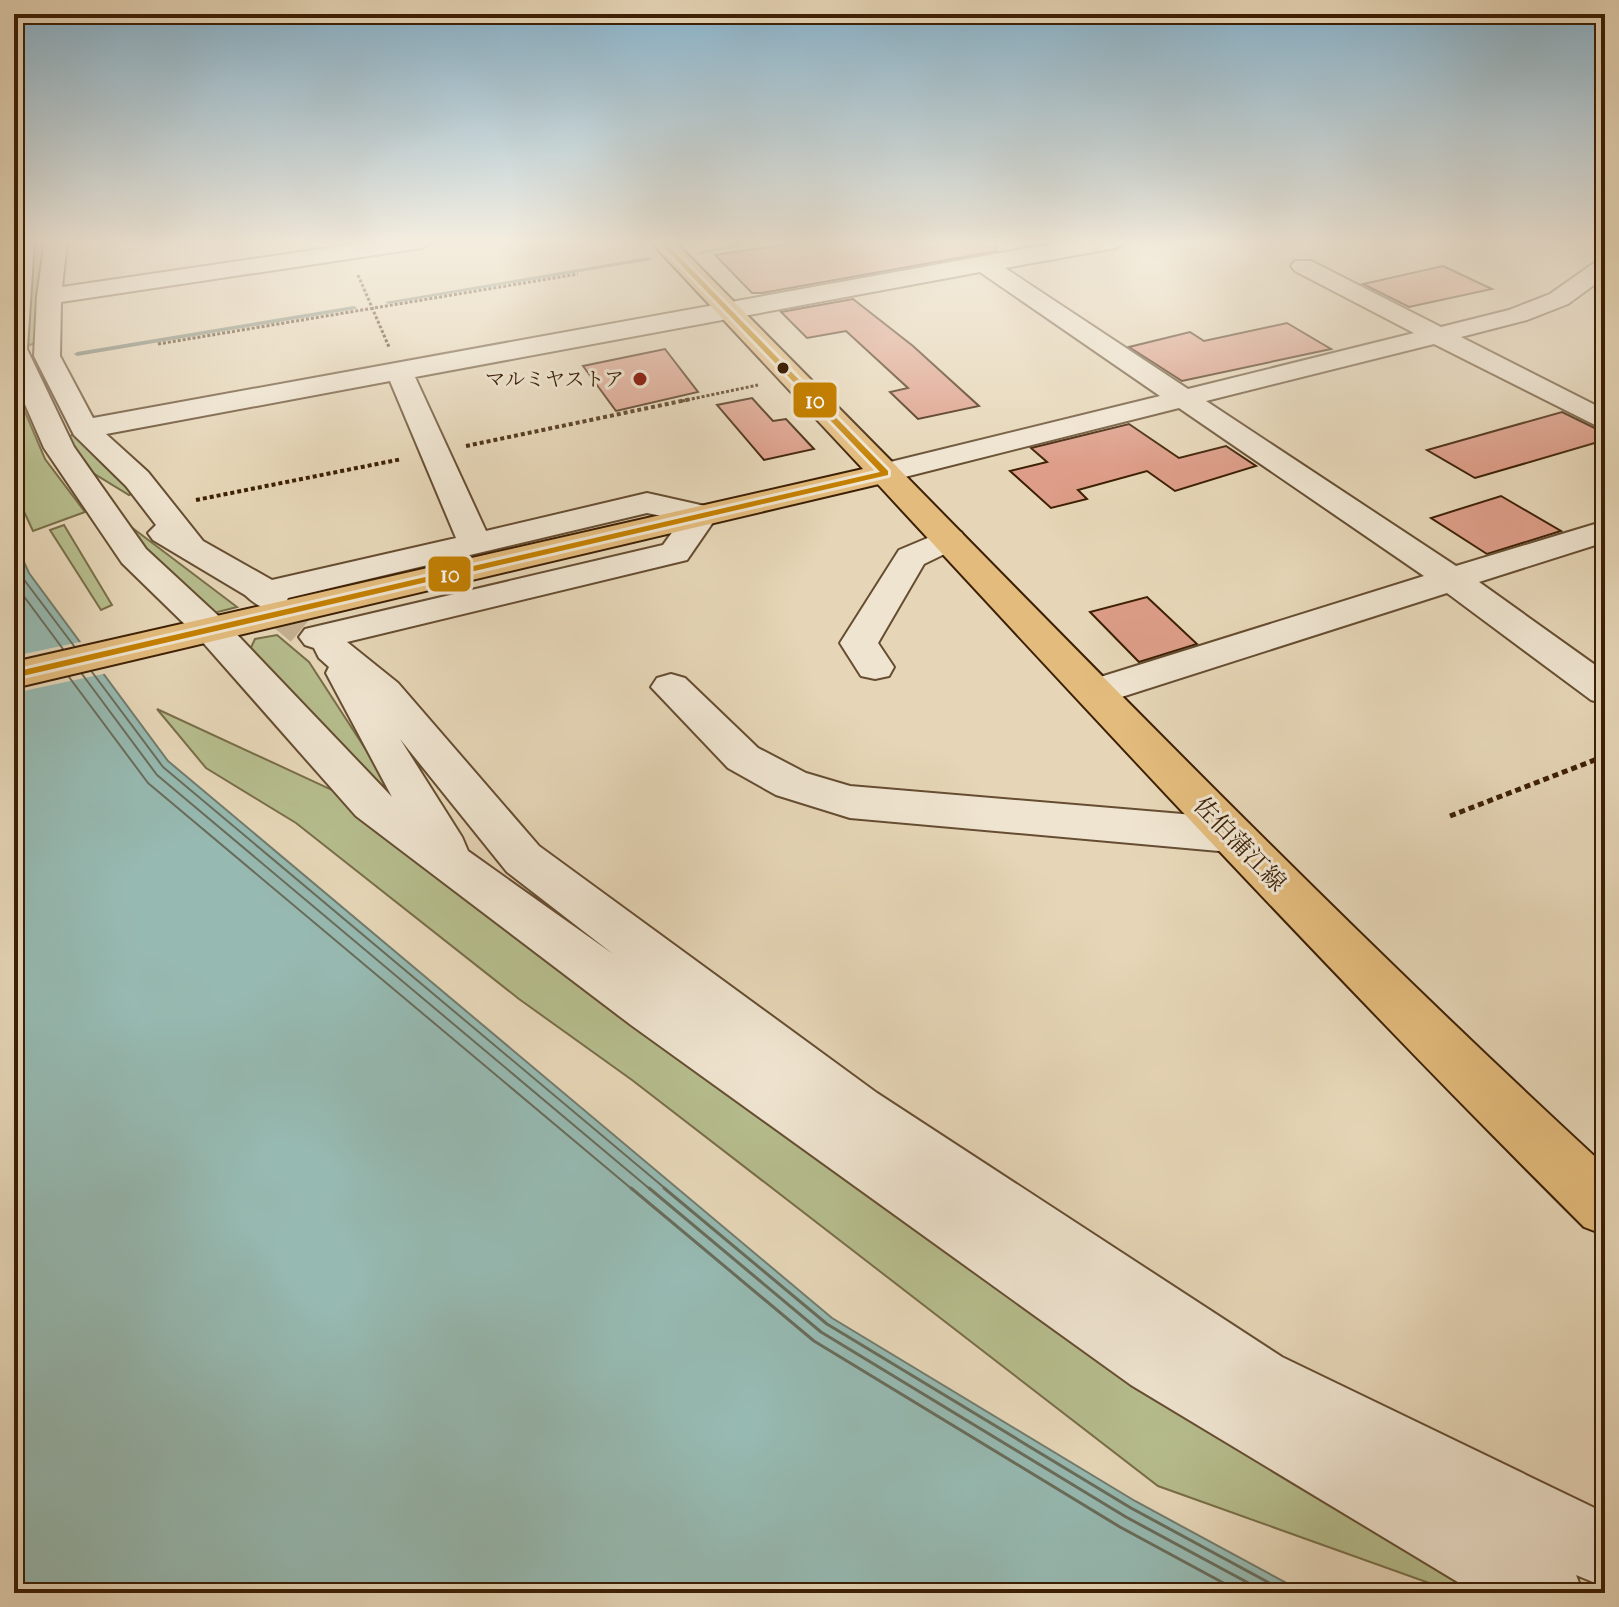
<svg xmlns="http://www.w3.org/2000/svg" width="1619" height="1607" font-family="'IM FELL French Canon','Noto Serif JP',serif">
  <rect width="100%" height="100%" fill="#e6d6b7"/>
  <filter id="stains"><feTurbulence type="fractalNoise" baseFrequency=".0025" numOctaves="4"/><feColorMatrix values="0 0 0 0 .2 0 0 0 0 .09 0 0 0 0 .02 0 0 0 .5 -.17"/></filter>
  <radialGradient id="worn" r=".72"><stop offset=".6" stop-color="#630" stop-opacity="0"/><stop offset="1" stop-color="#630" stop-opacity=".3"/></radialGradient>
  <g fill="#b6bd8d" stroke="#796e48" stroke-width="2">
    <path d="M28 241H48L39 342 20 348Z"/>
    <path d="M14 386 45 459 85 512 33 531 14 490Z"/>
    <path d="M77 432 137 491 129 495 75 462 62 441Z"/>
    <path d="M118 517 237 607 210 614 194 606Z"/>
    <path d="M64 525 112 605 101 610 50 530Z"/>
    <path d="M277 635 309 662 407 813 247 656 255 639Z"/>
    <path d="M157 709 343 795 1476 1593H1457L1158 1486 632 1080 519 999 296 823 206 768Z"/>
  </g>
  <path fill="#96b9b1" stroke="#727b6c" stroke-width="2" d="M14 540 29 573 168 761 832 1318 1135 1501 1305 1593H14Z"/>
  <path fill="#e6d6b7" d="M85 641 108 673 14 693V656Z"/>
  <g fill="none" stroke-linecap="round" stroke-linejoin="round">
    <g stroke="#696c5a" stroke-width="2">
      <path d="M14 559 22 577 74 646"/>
      <path d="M14 583 63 649"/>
      <path d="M92 672 163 767 667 1190"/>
      <path d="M82 674 157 775 651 1190"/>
      <path d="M69 677 148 783 633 1190"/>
    </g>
    <g stroke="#696c5a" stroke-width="3">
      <path d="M631 1188 814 1341 1120 1527 1242 1593"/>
      <path d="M649 1188 821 1332 1126 1517 1267 1593"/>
      <path d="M664 1188 827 1324 1131 1508 1288 1593"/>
    </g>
    <g fill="#727b6c" fill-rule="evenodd">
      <path d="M756 241H770L700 254 697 252Z"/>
      <path d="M649 257 652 259 651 260 388 304 385 302Z"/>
      <path d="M354 306 357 308 356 309 77 356 74 354 77 352Z"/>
    </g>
  </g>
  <g fill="#dd9d88" stroke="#3c1f04" stroke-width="2">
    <path d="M808 241H996L997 251 762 293H752L715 255Z"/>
    <path d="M1443 266 1492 289 1409 307 1363 284Z"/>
    <path d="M853 299 913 346 979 406 918 419 890 392 908 388 846 331 807 338 781 312Z"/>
    <path d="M1287 323 1331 349 1182 381 1129 347 1190 332 1204 341Z"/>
    <path d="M665 349 698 392 616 411 583 366Z"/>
    <path d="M752 398 773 421 786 419 814 449 764 460 717 405Z"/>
    <path d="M1562 412 1605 433V440L1475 478 1427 450Z"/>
    <path d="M1129 424 1179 458 1226 446 1256 466 1175 491 1147 471 1078 490 1087 499 1051 508 1010 471 1047 462 1031 448Z"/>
    <path d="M1501 496 1561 531 1487 554 1431 518Z"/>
    <path d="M1147 597 1197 644 1139 662 1090 612Z"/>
  </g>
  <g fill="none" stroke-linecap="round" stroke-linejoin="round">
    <path stroke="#c4b193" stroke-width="32" stroke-dasharray="32 16" stroke-linecap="butt" d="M271 599 276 603"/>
    <path stroke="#c4b193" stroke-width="41" stroke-dasharray="41 20" stroke-linecap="butt" d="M274 601 304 626"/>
    <g stroke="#664d31" stroke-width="4">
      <g id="minor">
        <path d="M14 241H34L27 349 74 447 146 549 225 622 392 797 326 673 329 667 319 658 314 648 305 645 299 637 305 629 663 545 681 520 647 513 288 598 284 607C266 611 258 607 245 595L153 540 148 533 156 525 126 486 74 435 34 356 37 296 45 241H67L62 287 376 241H433L422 248 61 302 60 356 93 418 1066 241H1127L1116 248 1005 268 1188 389 1414 333 1295 271 1291 266 1295 261H1311L1441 327 1509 310 1550 294 1597 261 1605 259V277L1568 304 1527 320 1461 337 1605 410V430L1434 344 1206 401 1456 566 1605 521V542L1479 582 1605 672V704L1591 700 1447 593 1109 701 1095 705 1081 701 1075 692 1081 683 1424 576 1179 408 885 482 874 480 869 473 874 466 1160 396 980 272 415 377 486 531 647 493 714 508 718 515 687 560 347 642 398 683 539 846 877 1093 1282 1357 1605 1513V1587L1576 1575 1583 1593H1476L1131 1385 631 1025 356 816 199 638 122 563 44 448 14 379ZM390 381 456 538 272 580 203 541 148 472 106 434ZM400 739 507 872 613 954 468 851 462 837Z"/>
        <path d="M949 529 961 532 966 539 961 546 924 564 878 643 894 667 889 676 875 679 861 676 840 643 899 550Z"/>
        <path d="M671 674 685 678 758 748 806 773 850 786 1230 818 1246 823 1253 835 1246 847 1230 852 850 818 776 795 728 768 651 687 657 678Z"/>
      </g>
    </g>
    <g stroke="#3c1f04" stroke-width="4">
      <path id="major" d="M885 464 896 466C1129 704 1361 941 1605 1166V1235L1584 1227C1340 984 1107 732 874 480L869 473 874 466Z"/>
    </g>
    <g stroke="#3c1f04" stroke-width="4">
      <path id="highway" d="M650 241H674L896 466 901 473 896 480 14 688V662L863 469Z"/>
    </g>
    <g stroke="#3c1f04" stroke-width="3" stroke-dasharray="3 2" stroke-linecap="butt">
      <path d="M358 275 389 347"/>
      <path d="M158 344 578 274"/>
      <path d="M682 401 758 385"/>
    </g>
    <g stroke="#3c1f04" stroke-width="4" stroke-dasharray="4 3" stroke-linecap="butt">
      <path d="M466 446 691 399"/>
      <path d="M196 500 402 459"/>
    </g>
    <path stroke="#3c1f04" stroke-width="5" stroke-dasharray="6 4" stroke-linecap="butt" d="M1450 816 1605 756"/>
    <use href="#minor" fill="#efe4d0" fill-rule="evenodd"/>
    <use href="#major" fill="#e3bb7c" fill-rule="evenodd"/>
    <use href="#highway" fill="#e3bb7c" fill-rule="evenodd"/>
    <g stroke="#efe4d0" stroke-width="6">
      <path id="bus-1" d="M658 241H664L888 471V475L14 678V672L880 472Z"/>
    </g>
    <use href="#bus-1" fill="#c48001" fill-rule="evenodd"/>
  </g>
  <linearGradient id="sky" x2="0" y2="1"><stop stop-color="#87b6d2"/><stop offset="0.52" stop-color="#f4eddf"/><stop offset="1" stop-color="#f4eddf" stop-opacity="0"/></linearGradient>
  <rect width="1619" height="466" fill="url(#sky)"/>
  <circle fill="#3c1f04" stroke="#efe4d0" stroke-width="3" cx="783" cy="368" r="7"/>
  <circle fill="#8f2418" stroke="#efe4d0" stroke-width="3" cx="640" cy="379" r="8"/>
  <g text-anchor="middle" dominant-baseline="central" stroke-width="6" stroke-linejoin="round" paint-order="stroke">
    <g font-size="20" fill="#3c1f04" stroke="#efe4d0" text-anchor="end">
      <text x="624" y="379">マルミヤストア</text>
    </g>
    <g font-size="24" fill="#3c1f04" stroke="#efe4d0">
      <text transform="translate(1240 844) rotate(46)">佐伯蒲江線</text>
    </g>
  </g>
  <g stroke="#efe4d0" stroke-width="3">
    <rect x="792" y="381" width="46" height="38" rx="8" fill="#c48001"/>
    <rect x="427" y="555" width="45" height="38" rx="8" fill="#c48001"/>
  </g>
  <g font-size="22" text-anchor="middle" font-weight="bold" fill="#fff">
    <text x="815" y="408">10</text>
    <text x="450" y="582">10</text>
  </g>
  <rect width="1619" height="1607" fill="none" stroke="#e6d6b7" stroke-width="48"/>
  <rect x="16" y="16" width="1587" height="1575" fill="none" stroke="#3c1f04" stroke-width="4"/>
  <rect x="24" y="24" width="1571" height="1559" fill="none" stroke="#3c1f04" stroke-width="2"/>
  <rect width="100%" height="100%" filter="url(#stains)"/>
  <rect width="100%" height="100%" fill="url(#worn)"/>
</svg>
